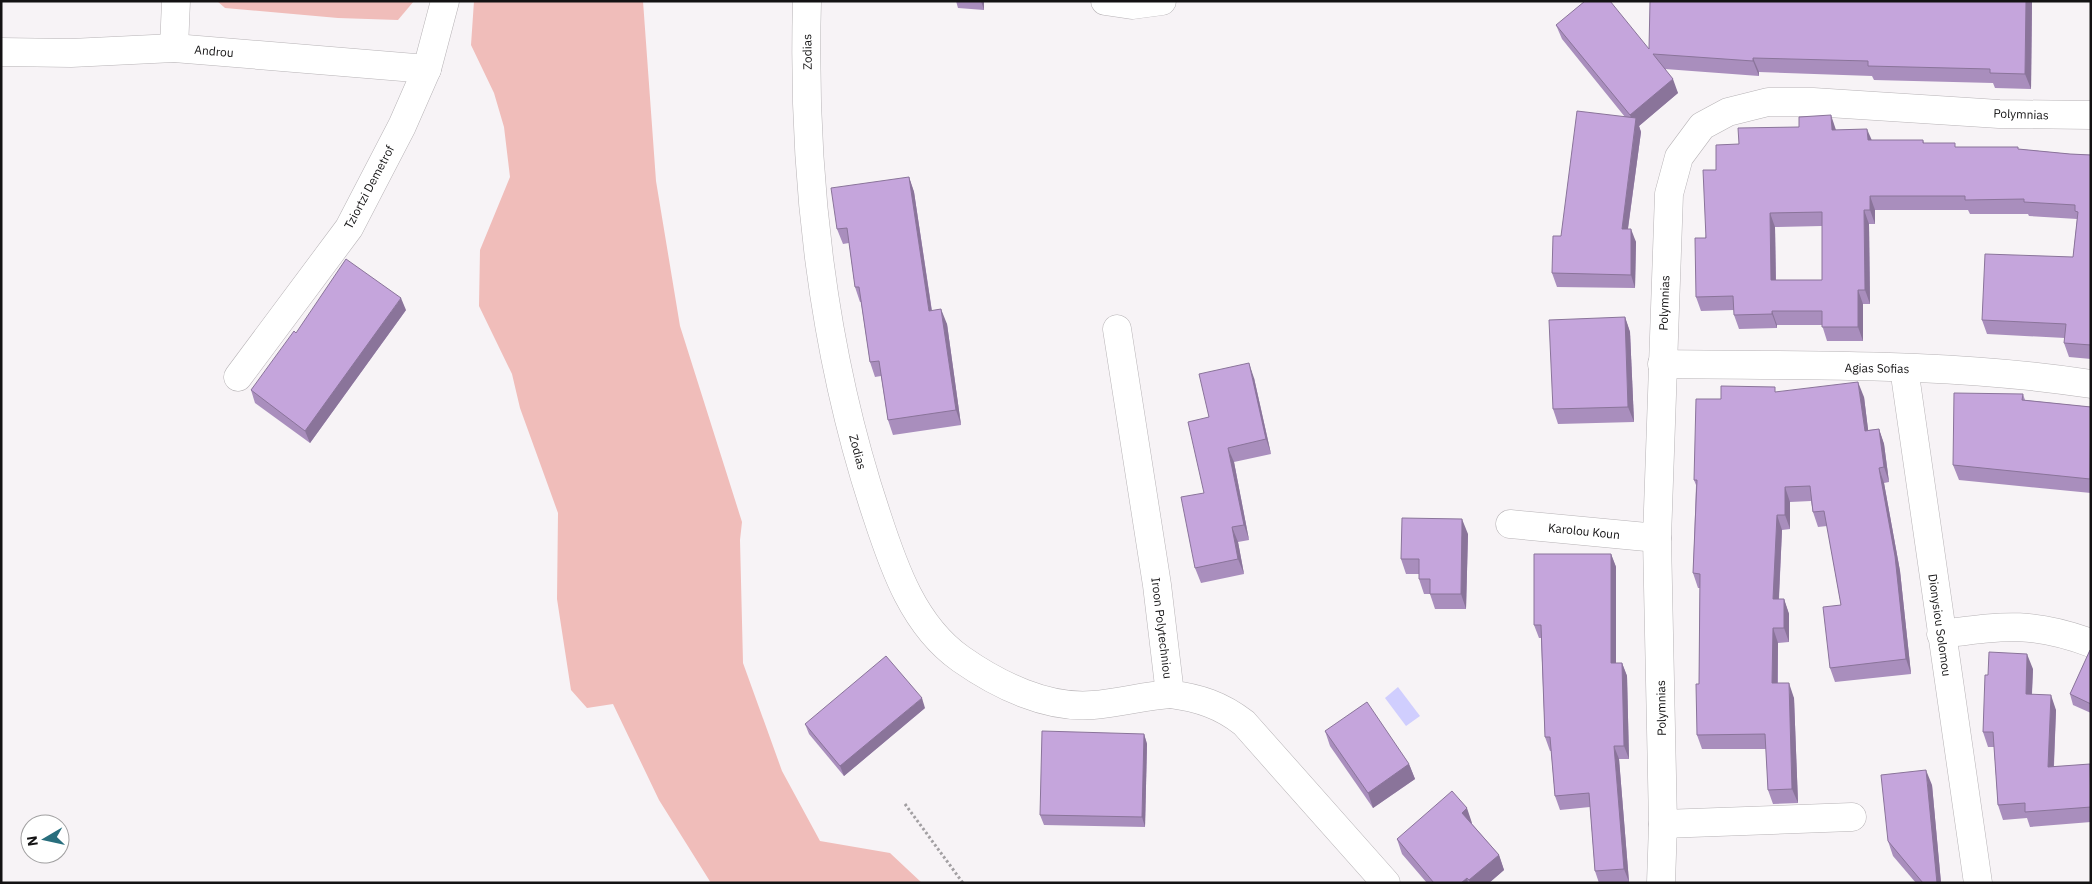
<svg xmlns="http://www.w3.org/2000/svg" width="2092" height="884" font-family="'IBM Plex Sans',sans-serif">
  <rect width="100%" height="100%" fill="#f7f3f6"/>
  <g fill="#f0bdba">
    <path d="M217 1H414L398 20 338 18 225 8Z"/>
    <path d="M474 1H643L656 181 680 326 742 522 740 540 743 663 782 771 820 841 890 853 922 883H711L659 800 613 704 587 708 571 690 557 599 558 513 520 408 512 374 479 306 480 250 510 177 504 127 494 93 471 45Z"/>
  </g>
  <path fill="#d0cefe" d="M1398 687 1420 716 1406 726 1385 698Z"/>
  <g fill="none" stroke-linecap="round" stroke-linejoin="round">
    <g stroke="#b7b3b6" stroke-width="29">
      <g id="street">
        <path d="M807 1C802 173 822 352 877 516 894 568 914 626 961 659 998 685 1047 709 1093 705 1119 703 1144 696 1170 694"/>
        <path d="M1105 1 1132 5 1162 1"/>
        <path d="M174 48 176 1"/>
        <path d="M1 52 71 53 174 48 427 69"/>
        <path d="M1117 329 1157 585 1170 694C1199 698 1221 705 1244 723L1386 883"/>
        <path d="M1662 364C1804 366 1949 362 2091 384"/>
        <path d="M1904 368 1978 883"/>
        <path d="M238 377 349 228 402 126 427 69 445 1"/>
        <path d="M1510 524 1657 538"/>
        <path d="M1941 634C2003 626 2031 621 2091 643"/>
        <path d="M1663 824 1852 817"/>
        <path d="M1661 883 1663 824 1657 538 1669 194 1679 157 1702 126 1728 112 1768 102H1813L1999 114 2091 115"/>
      </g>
    </g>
    <path stroke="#a29fa2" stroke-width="3" stroke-dasharray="2.5 2.5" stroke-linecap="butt" d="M905 804 963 883"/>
    <use href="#street" stroke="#fff" stroke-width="28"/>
  </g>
  <g fill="#a98ebd" fill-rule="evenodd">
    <path d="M956 1H984V10L958 8Z"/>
    <path d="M2032 1 2031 89 1995 88 1993 83 1874 80 1872 76 1759 72V76L1665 69 1678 93 1639 126 1641 132 1628 229 1636 242 1635 288 1557 287 1552 273 1561 236 1625 117 1562 39 1556 25 1649 49Z"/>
    <path d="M1872 140H1923L1924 143 1956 147H2018V149L2070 154 2091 155V359L2069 357 2064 343 2065 338 1987 334 1982 320 2073 257 2077 219 2029 216 2028 214H1970L1968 210H1875V224H1869L1870 304H1863V341H1827L1822 325H1777V328L1739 329 1734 315V310L1701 311 1696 297 1716 170 1739 144ZM1822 226V280H1776L1775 227Z"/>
    <path d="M909 177 914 192 932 311 947 324 961 425 893 435 888 420 881 376 875 377 870 362 861 302H860L855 287 849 243 843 244 837 229Z"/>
    <path d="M406 310 310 443 255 403 251 390 296 333Z"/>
    <path d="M1625 317 1630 332 1634 422 1558 424 1553 409Z"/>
    <path d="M1254 378 1271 454 1234 462 1249 540 1238 542 1244 574 1201 583 1195 568 1204 493Z"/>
    <path d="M1777 392 1864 397 1868 430 1879 429 1884 444 1889 482 1884 483 1900 571 1911 674 1835 682 1830 668 1841 605 1827 526 1818 527 1813 512 1811 501 1790 502V529L1782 530 1779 599H1784L1789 614V642L1778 643V683L1794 698 1798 803 1773 804 1768 790 1766 749H1702L1697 735 1699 684 1700 588H1698L1693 573 1696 485 1694 480 1721 399Z"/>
    <path d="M2023 394 2025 400 2091 407V493L1959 480 1953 465Z"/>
    <path d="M1468 534 1466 609H1435L1430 594H1424L1419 579V574H1406L1401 559Z"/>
    <path d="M1611 554 1616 567V663H1622L1627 676 1629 759H1619L1629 882 1623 883H1599L1595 871 1590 807 1560 810 1555 796 1551 751H1550L1545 737 1541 638H1539L1534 625Z"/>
    <path d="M2091 650V713L2073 705 2070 694Z"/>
    <path d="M2033 669 2032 694 2056 710 2054 766H2091V822L2030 827 2027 818 2003 820 1998 805 1994 747H1988L1983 732 1988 675Z"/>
    <path d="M925 708 844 776 809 734 805 724Z"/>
    <path d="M1325 731 1409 764 1415 779 1373 808 1330 746Z"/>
    <path d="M1144 734 1147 744 1145 827 1044 825 1040 815Z"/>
    <path d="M1932 785 1941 883H1916L1893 856 1888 841Z"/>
    <path d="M1472 823V824L1499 855 1504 870 1489 883H1427L1402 854 1397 839Z"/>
  </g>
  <g fill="#8a749a">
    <path d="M981 1H984V10Z"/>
    <path d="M2026 1H2032L2031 89 2025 74Z"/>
    <path d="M1753 58 1759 72V76L1753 61Z"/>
    <path d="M1673 79 1678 93 1639 126 1641 132 1626 242 1622 229 1635 129 1630 115Z"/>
    <path d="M1831 115 1836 130H1832Z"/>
    <path d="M1867 129 1873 143 1868 140Z"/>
    <path d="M909 177 914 192 934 326 929 311Z"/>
    <path d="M1870 196 1875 210V224L1870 210Z"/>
    <path d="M1864 210 1869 224 1870 304 1865 290Z"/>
    <path d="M1770 213 1775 227 1776 294 1771 280Z"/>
    <path d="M1631 229 1636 242 1635 288 1631 275Z"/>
    <path d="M1858 290 1863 304V341L1858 327Z"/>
    <path d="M401 298 406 310 310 443 305 431Z"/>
    <path d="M941 309 947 324 961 425 956 410Z"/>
    <path d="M1772 311 1777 325V328L1772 314Z"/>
    <path d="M1625 317 1630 332 1634 422 1628 407Z"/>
    <path d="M1249 363 1254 378 1271 454 1266 439Z"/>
    <path d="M1858 382 1864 397 1870 445 1865 431Z"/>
    <path d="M1879 429 1884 444 1889 482 1884 467Z"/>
    <path d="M1228 448 1234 462 1249 540 1244 525Z"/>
    <path d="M1879 468 1884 483 1900 571 1911 674 1906 659Z"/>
    <path d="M1785 487 1790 502V529L1785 515Z"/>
    <path d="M1777 515 1782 530 1778 614 1773 599Z"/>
    <path d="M1462 519 1468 534 1466 609 1461 594Z"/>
    <path d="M1232 527 1238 542 1244 574 1238 559Z"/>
    <path d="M1611 554 1616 567V677L1611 663Z"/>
    <path d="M1784 599 1789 614V642L1784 628Z"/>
    <path d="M1773 628 1778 643 1777 698 1772 683Z"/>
    <path d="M2027 654 2033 669 2031 709 2026 694Z"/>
    <path d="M1622 663 1627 676 1629 759 1624 746Z"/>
    <path d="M1789 683 1794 698 1798 803 1792 789Z"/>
    <path d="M2051 695 2056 710 2053 782 2048 767Z"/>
    <path d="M922 698 925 708 844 776 840 766Z"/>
    <path d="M1144 734 1147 744 1145 827 1142 817Z"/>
    <path d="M1614 746 1619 759 1629 882 1624 869Z"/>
    <path d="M1409 764 1415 779 1373 808 1368 793Z"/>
    <path d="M1926 770 1932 785 1941 883H1937Z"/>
    <path d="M1467 808 1472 823 1467 828 1462 813Z"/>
    <path d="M1499 855 1504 870 1489 883H1470L1469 880Z"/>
    <path d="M1467 878 1468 883H1461Z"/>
  </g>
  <g fill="#c5a5dc" stroke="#8a749a" fill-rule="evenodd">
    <path d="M1585 1H1610L1649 49 1650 1H2026L2025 74 1990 73V69L1868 66V61L1753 58V61L1653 54 1673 79 1630 115 1556 25Z"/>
    <path d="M1577 111 1636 118 1622 229H1631V275L1552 273 1553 236H1561Z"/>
    <path d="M1831 115 1832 130 1867 129 1868 140H1923V143H1955V147H2018V149L2070 154 2091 155V345L2064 343 2066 324 1982 320 1985 254 2073 257 2078 212 2075 211V205L2024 202V199L1965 200V196H1870V210H1864L1865 290H1858V327H1822V311H1772V314L1734 315 1733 296 1696 297 1695 238H1706L1703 170H1716V145L1739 144 1738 128 1799 127V117ZM1822 212V280H1771L1770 213Z"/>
    <path d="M909 177 929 311 941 309 956 410 888 420 879 361 870 362 859 287H855L847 228 837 229 831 188Z"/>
    <path d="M346 259 401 298 305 431 251 390 294 331 296 333Z"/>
    <path d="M1625 317 1628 407 1553 409 1549 320Z"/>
    <path d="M1249 363 1266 439 1228 448 1244 525 1232 527 1238 559 1195 568 1181 497 1204 493 1188 422 1209 417 1199 374Z"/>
    <path d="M1858 382 1865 431 1879 429 1884 467 1879 468 1895 556 1906 659 1830 668 1823 607 1841 605 1824 511 1813 512 1810 486 1785 487V515H1777L1773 599H1784V628H1773L1772 683H1789L1792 789 1768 790 1765 734 1697 735 1696 684H1699L1700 574 1693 573 1697 480H1694L1696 399H1721V386L1775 387V392Z"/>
    <path d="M1954 393 2023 394 2022 400 2091 407 2090 479 1953 465Z"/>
    <path d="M1402 518 1462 519 1461 594H1430V579H1419V559H1401Z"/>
    <path d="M1534 554H1611V663H1622L1624 746H1614L1624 869 1595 871 1589 793 1555 796 1550 737H1545L1541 625H1534Z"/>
    <path d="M2090 650H2091V704L2070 694Z"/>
    <path d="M1989 652 2027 654 2026 694 2051 695 2048 767 2090 764 2091 807 2025 812V803L1998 805 1993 732H1983L1985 675H1988Z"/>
    <path d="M886 656 922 698 840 766 805 724Z"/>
    <path d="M1367 702 1409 764 1368 793 1325 731Z"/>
    <path d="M1042 731 1144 734 1142 817 1040 815Z"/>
    <path d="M1926 770 1937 883H1923L1888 841 1881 775Z"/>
    <path d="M1452 791 1467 808 1462 813 1499 855 1469 880 1467 878 1461 883H1434L1397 839Z"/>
  </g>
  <g text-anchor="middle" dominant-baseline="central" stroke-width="4" stroke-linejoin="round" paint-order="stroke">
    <g font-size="12" fill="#131213" stroke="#fff">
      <text transform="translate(214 51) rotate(5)">Androu</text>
      <text transform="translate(807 52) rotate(-91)">Zodias</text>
      <text transform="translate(2021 114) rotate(2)">Polymnias</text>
      <text transform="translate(369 187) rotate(-62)">Tziortzi Demetrof</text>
      <text transform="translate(1664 303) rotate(-88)">Polymnias</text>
      <text transform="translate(1877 368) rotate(1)">Agias Sofias</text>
      <text transform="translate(858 452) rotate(75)">Zodias</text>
      <text transform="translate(1584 531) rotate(6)">Karolou Koun</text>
      <text transform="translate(1940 625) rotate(82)">Dionysiou Solomou</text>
      <text transform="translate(1162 628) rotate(83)">Iroon Polytechniou</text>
      <text transform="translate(1661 708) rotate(-91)">Polymnias</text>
    </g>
  </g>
  <rect width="2092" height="884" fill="none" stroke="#131213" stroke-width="5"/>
  <g transform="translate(45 839) rotate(261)"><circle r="24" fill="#ffffff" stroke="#a1a0a1"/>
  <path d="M0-4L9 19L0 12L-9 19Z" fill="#286e7d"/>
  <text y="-8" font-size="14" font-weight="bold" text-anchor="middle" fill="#131213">N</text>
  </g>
</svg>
